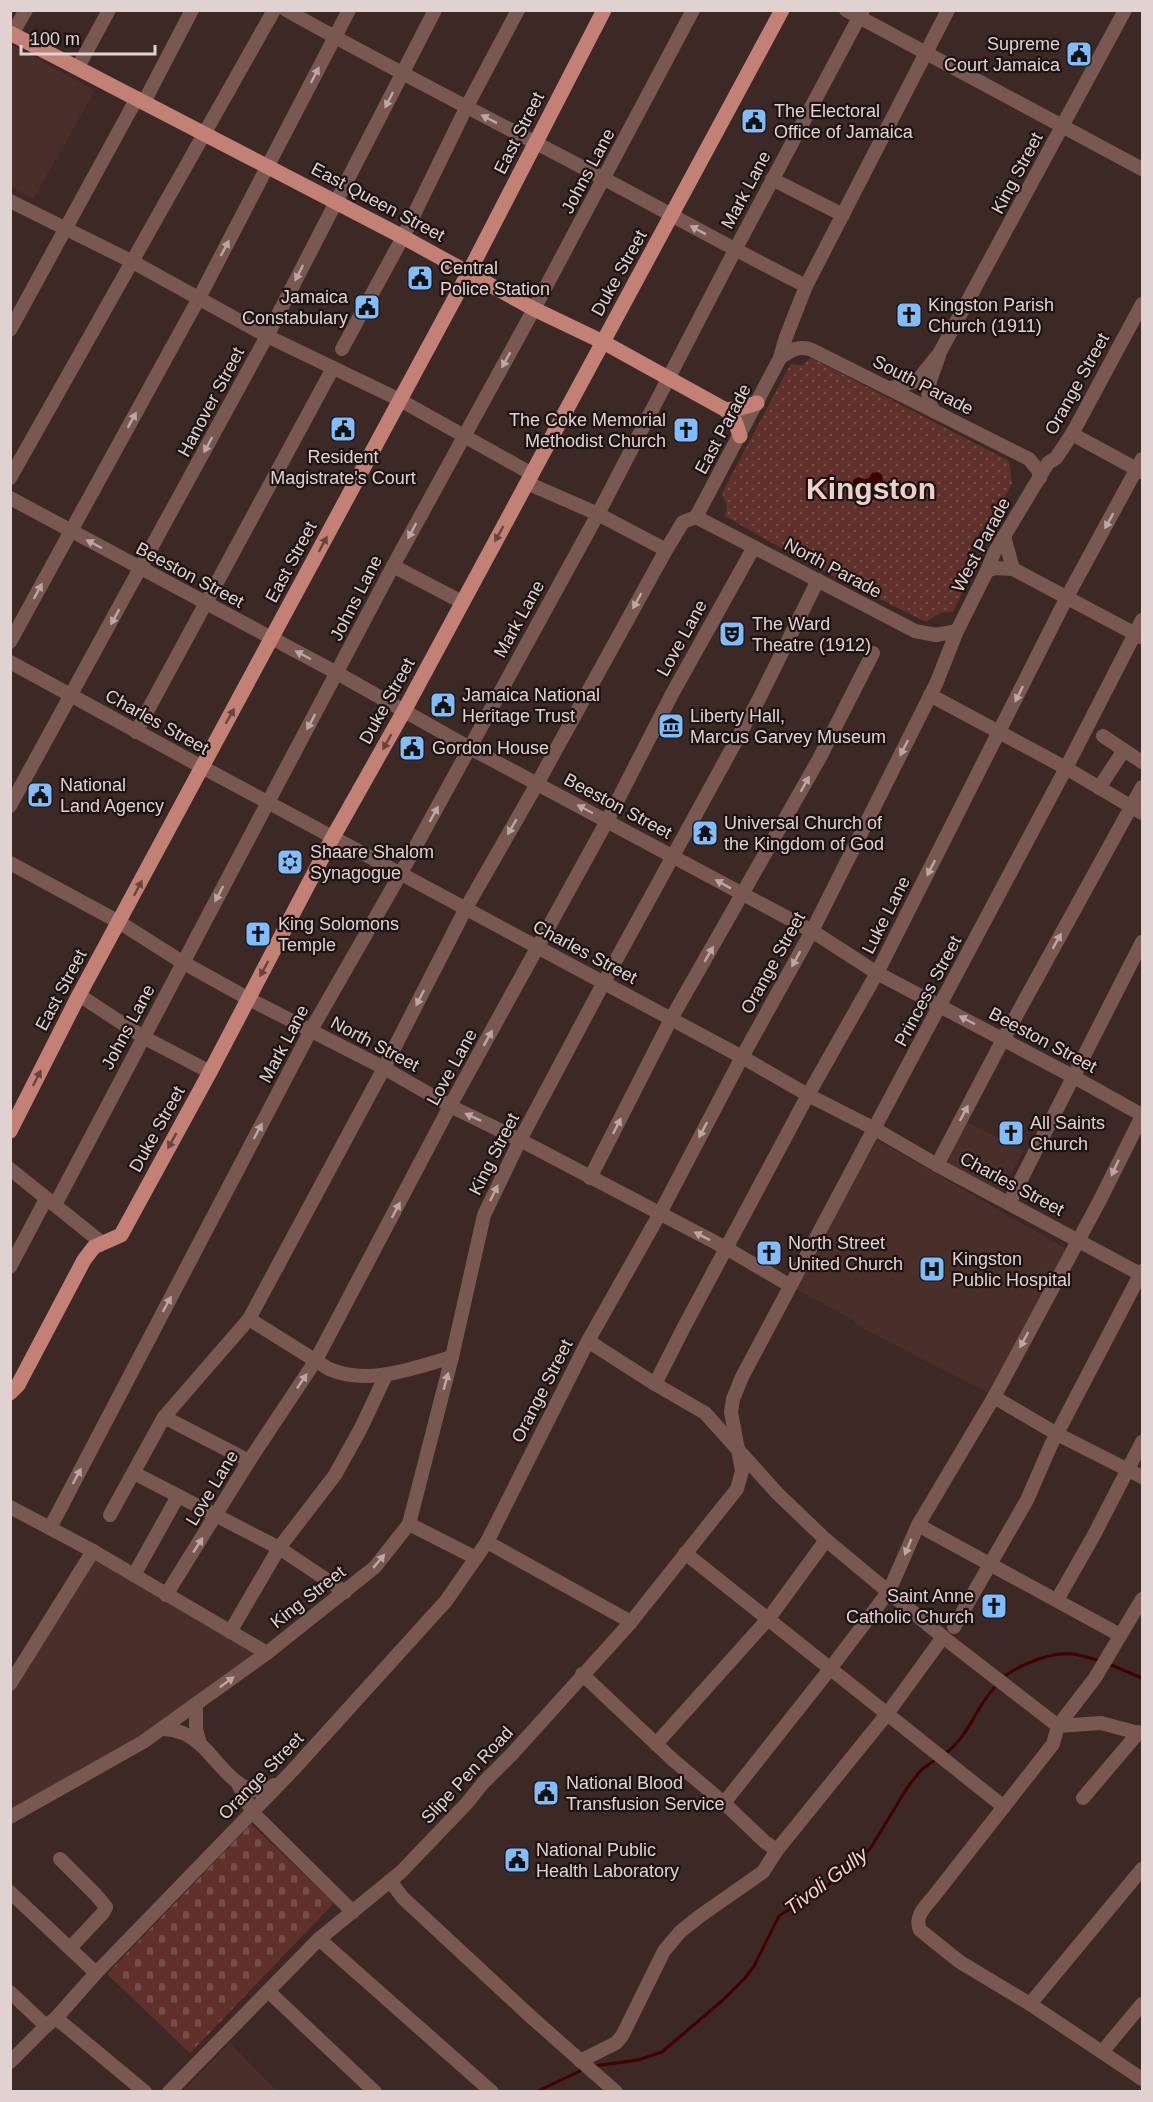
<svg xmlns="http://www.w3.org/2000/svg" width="1153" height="2102" font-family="Helvetica,sans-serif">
  <defs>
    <pattern id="cemetery-stones" width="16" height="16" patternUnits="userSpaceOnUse" patternTransform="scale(1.5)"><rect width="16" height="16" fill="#60312a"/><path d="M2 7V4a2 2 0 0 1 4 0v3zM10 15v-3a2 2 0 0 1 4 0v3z" fill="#764e48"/></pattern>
    <pattern id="park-dots" width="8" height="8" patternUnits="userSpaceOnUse" patternTransform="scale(1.5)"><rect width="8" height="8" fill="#60312a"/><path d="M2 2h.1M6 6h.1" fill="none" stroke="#764e48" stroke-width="1.8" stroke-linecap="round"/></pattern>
  </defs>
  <rect width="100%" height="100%" fill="#3c2825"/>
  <g fill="#492e29">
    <path d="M11 44 95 91 33 199 11 187Z"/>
    <path d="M964 1120 1023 1151 1001 1193 942 1162Z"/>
    <path d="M877 1140 1070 1251 996 1397 858 1326 853 1320 794 1288Z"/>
    <path d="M92 1559 261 1654 158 1728 11 1810 10 1693Z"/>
    <path d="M230 2043 277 2091H183Z"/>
  </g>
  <path fill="url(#cemetery-stones)" d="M251 1824 334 1903 190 2053 107 1974Z"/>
  <path fill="url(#park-dots)" d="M811 358 1009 461 1012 483 987 533 980 531 967 556 977 561 953 612 940 613 926 622 805 562 725 516 727 506 722 493 783 378 791 364 802 365Z"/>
  <path fill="#430000" d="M878 472 882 475 883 481 880 485 881 488 888 492V498L883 502 875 499 872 500 869 505 863 507 859 503C856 492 863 498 853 487V480L858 477 865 479 869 478 872 473Z"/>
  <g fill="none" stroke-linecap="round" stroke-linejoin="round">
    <g stroke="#430000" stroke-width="3">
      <path d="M1111 1665 1142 1678"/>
      <path d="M1006 1675C1024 1663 1051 1652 1073 1654 1081 1655 1089 1658 1097 1660"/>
      <path d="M947 1752C970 1735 977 1703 998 1684"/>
      <path d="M594 2066 638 2060 662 2052 723 2000 745 1978 754 1966 779 1916 828 1885 870 1849 907 1788 921 1770 935 1760"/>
      <path d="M536 2092 580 2071"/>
    </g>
    <g stroke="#795852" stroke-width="14">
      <path d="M286 10C382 64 479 113 576 164 653 204 728 247 806 286"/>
      <path d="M846 10 1142 169"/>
      <path d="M12 34 26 10"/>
      <path d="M78 67 109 10"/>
      <path d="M144 102 192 10"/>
      <path d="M772 179 843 215"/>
      <path d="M10 201 133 262 267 336 400 400 532 474"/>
      <path d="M10 330 137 98"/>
      <path d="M342 349 403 237 466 108 518 10"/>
      <path d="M780 358C791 350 799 345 812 350L1029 459 1038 470 1040 478"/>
      <path d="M891 388 917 381 937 356"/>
      <path d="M934 411C920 393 935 371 940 352L1125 10"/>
      <path d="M1072 434 1142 472"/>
      <path d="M10 478 274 10"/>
      <path d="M527 483 598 514 666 550"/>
      <path d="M10 498 337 673 470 748 812 931 877 973 1074 1077 1142 1115"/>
      <path d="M696 517 780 358 786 337 806 286 948 10"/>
      <path d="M696 517 915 631 936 635 957 631"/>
      <path d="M1004 536 1013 569"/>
      <path d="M393 566 462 602"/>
      <path d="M987 571 995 568 1013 569 1141 637"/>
      <path d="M10 642 199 298 349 10"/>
      <path d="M10 662 202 767 742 1057 808 1095 875 1129 937 1165 1142 1275"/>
      <path d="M930 695 1066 768 1142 813"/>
      <path d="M136 732 333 368"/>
      <path d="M1103 736 1142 762"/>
      <path d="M1099 788 1124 750"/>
      <path d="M10 806 267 336 435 10"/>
      <path d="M10 863 119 922 182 962 249 999 384 1068 450 1106 520 1140 726 1248 789 1285"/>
      <path d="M79 995 143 1037 210 1072"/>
      <path d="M937 1165 999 1047 1142 787"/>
      <path d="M10 1169 102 1243"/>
      <path d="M590 1178 671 1019 819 759 873 653"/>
      <path d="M1009 1203 1142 942"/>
      <path d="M55 1205 393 566 534 309 693 10"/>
      <path d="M10 1267 46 1199"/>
      <path d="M249 1319 329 1369C368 1386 414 1368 452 1357"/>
      <path d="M588 1341 655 1384 705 1413 777 1493 826 1540 943 1637 1058 1726 1101 1723 1142 1734"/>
      <path d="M655 1384 684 1327 808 1095 877 973 1067 597 1142 459"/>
      <path d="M994 1397 1057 1434 1142 1477"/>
      <path d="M164 1417 249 1461"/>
      <path d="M134 1473 279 1548 345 1592"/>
      <path d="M10 1507 93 1551 267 1653"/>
      <path d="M110 1515 164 1417 249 1319 384 1068 466 908 537 784 666 550 683 522 696 517"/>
      <path d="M409 1524 476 1558"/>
      <path d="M918 1525 1120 1635"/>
      <path d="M50 1528 311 1030 401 873 598 514 735 250 863 10"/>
      <path d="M487 1542 631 1622"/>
      <path d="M685 1553 1004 1807"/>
      <path d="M134 1575 178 1496"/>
      <path d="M166 1595 249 1461 316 1360 450 1106 607 821 672 694 754 547"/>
      <path d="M1142 1599 1095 1678 1058 1726 1053 1744 934 1896C925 1907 914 1916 920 1930L960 1962 1030 2004 1142 2079"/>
      <path d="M1057 1600 1094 1535 1142 1442"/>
      <path d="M954 1627 1027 1500 1051 1445 1142 1271"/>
      <path d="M230 1632 279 1548 335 1475 361 1428 386 1375"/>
      <path d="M582 1674 672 1759 724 1803 765 1842 777 1850"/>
      <path d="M10 1684 93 1551"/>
      <path d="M196 1705V1729L200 1744"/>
      <path d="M163 1729C176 1729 190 1735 201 1745 220 1762 244 1806 274 1785"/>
      <path d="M656 1744 769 1618 826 1540"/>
      <path d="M237 1782 253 1813 353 1912"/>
      <path d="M1083 1798 1139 1732"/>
      <path d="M724 1803 830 1669 889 1591 918 1525 994 1397 1099 1202 1142 1116"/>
      <path d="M10 1817 143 1742 267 1653 375 1567 409 1524 452 1357 484 1215 520 1140 604 982 759 699 818 580"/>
      <path d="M60 1859 96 1895 106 1907 103 1913 70 1948"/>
      <path d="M390 1881 403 1898 530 2016 616 2092"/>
      <path d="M10 1892 96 1973"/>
      <path d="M319 1939 492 2092"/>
      <path d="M268 1991 375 2092"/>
      <path d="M10 1992 46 2026"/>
      <path d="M1030 2004 1142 1869"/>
      <path d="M56 2018 145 2092"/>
      <path d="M1102 2052 1142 2004"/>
      <path d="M580 2061 616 2043 622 2036 664 1951 680 1932 700 1916 763 1872 777 1850 887 1714 943 1637"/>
      <path d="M10 2062 46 2026 56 2018 96 1973 292 1771 446 1601 487 1542 588 1341 659 1215 742 1057 812 931 936 684 957 631 987 571 994 553 1048 463 1056 458 1072 434 1142 304"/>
      <path d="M169 2092 319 1939 401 1872 467 1803 483 1783 513 1753 631 1622 737 1489 742 1471 731 1412 733 1399 742 1377 1066 768 1142 620"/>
    </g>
    <g stroke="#c38175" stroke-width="15">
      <path d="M10 33 403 237 534 309 603 342 726 410 735 421 740 436"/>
      <path d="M726 410 741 408 757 403"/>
      <path d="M10 1131 79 995 469 272 604 10"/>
      <path d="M10 1393 18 1385 84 1260 94 1247 121 1235 210 1072 333 837 404 711 782 10"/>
    </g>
  </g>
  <defs><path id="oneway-solid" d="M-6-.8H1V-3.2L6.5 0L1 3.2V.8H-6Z" transform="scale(1.5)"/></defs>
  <g fill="#bca7a4">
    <use href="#oneway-solid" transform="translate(315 75) rotate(-63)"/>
    <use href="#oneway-solid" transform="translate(389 100) rotate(117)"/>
    <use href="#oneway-solid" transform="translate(489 119) rotate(-153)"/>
    <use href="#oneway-solid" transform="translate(698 230) rotate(-151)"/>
    <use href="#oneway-solid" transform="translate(225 248) rotate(-62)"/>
    <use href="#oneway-solid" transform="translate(299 273) rotate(117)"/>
    <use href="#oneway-solid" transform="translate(506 360) rotate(119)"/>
    <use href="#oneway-solid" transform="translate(132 420) rotate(-61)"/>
    <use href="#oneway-solid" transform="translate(208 445) rotate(118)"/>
    <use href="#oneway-solid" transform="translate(1109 521) rotate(119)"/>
    <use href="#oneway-solid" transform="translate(412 531) rotate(118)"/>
    <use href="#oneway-solid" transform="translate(94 544) rotate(-152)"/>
    <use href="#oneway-solid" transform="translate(38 591) rotate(-62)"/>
    <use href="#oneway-solid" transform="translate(637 601) rotate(119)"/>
    <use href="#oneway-solid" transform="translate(115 617) rotate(119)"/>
    <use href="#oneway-solid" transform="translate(303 655) rotate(-152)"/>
    <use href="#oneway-solid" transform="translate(1019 694) rotate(117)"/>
    <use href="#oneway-solid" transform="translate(311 722) rotate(118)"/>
    <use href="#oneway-solid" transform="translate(904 748) rotate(117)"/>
    <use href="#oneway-solid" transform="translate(805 784) rotate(-61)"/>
    <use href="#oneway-solid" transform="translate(585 809) rotate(-152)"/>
    <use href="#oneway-solid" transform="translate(434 814) rotate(-61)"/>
    <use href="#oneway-solid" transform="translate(512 827) rotate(120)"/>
    <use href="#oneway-solid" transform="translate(931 868) rotate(117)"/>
    <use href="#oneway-solid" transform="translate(723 884) rotate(-151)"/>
    <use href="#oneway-solid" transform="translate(219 894) rotate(118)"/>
    <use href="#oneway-solid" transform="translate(1057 941) rotate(-61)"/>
    <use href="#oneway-solid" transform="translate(709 954) rotate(-60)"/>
    <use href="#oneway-solid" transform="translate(796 959) rotate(119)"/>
    <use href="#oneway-solid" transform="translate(420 998) rotate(117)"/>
    <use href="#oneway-solid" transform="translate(967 1020) rotate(-152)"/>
    <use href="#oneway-solid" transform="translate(488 1038) rotate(-61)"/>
    <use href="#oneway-solid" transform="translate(964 1113) rotate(-62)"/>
    <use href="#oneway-solid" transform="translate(473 1117) rotate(-155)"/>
    <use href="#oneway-solid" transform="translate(617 1126) rotate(-63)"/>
    <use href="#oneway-solid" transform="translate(703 1130) rotate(118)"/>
    <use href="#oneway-solid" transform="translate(258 1131) rotate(-62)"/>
    <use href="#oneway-solid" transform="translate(1115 1168) rotate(115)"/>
    <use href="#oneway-solid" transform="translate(494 1193) rotate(-64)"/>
    <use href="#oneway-solid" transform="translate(396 1210) rotate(-62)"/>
    <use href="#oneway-solid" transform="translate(702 1236) rotate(-153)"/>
    <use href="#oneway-solid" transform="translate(167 1304) rotate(-62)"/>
    <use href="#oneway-solid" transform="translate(1024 1340) rotate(118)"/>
    <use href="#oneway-solid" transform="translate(302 1381) rotate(-56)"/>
    <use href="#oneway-solid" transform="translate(446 1381) rotate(-75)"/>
    <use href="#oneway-solid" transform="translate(77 1476) rotate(-62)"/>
    <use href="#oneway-solid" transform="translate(198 1545) rotate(-57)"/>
    <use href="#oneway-solid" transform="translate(908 1547) rotate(113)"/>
    <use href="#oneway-solid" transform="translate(379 1561) rotate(-50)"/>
    <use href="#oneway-solid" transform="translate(227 1682) rotate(-36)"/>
  </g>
  <g fill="#68443f">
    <use href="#oneway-solid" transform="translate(499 534) rotate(119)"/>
    <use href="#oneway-solid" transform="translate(323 544) rotate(-62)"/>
    <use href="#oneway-solid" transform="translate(230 716) rotate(-61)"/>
    <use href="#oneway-solid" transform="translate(387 742) rotate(119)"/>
    <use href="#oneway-solid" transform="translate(138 888) rotate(-62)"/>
    <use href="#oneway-solid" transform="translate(264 969) rotate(118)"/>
    <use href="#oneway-solid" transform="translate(37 1078) rotate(-63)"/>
    <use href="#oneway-solid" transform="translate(172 1141) rotate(119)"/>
  </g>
  <defs>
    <g id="civic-square" transform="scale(1.35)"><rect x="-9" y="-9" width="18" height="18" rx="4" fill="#80bdfa" stroke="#1d1312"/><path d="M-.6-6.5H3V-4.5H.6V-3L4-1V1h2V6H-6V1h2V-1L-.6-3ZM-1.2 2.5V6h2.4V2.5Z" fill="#111"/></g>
    <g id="church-square" transform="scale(1.35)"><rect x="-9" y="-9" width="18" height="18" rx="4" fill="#80bdfa" stroke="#1d1312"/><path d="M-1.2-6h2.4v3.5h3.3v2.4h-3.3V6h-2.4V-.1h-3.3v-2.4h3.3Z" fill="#111"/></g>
    <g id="theatre-square" transform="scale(1.35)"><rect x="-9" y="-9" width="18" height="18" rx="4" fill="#80bdfa" stroke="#1d1312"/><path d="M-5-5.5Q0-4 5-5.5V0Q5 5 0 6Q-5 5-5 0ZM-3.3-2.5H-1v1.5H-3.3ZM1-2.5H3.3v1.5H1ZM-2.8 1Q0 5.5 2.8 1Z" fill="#111"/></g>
    <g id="museum-square" transform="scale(1.35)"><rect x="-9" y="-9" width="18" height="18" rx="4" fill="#80bdfa" stroke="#1d1312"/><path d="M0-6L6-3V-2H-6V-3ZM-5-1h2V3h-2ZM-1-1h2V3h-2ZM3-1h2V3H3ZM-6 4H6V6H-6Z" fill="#111"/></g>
    <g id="temple-square" transform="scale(1.35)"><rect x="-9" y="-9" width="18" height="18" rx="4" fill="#80bdfa" stroke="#1d1312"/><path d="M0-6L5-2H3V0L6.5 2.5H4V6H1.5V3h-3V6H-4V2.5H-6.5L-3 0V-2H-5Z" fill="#111"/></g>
    <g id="synagogue-square" transform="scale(1.35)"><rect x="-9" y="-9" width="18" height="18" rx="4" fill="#80bdfa" stroke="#1d1312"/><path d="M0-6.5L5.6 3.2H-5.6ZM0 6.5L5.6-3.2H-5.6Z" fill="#111"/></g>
    <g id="hospital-square" transform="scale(1.35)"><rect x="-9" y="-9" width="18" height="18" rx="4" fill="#80bdfa" stroke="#1d1312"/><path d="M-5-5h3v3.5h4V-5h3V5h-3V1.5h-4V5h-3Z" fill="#111"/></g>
  </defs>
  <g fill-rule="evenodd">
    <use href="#civic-square" x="1079" y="54"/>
    <use href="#civic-square" x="754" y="121"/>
    <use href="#civic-square" x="420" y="278"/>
    <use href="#civic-square" x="367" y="307"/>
    <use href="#church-square" x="909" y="315"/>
    <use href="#civic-square" x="343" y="429"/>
    <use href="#church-square" x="686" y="430"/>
    <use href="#theatre-square" x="732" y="634"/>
    <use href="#civic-square" x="443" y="705"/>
    <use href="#museum-square" x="671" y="726"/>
    <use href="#civic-square" x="412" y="748"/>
    <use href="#civic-square" x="40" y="795"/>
    <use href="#temple-square" x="705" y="833"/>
    <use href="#synagogue-square" x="290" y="862"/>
    <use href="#church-square" x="258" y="934"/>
    <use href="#church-square" x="1011" y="1133"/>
    <use href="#church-square" x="769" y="1253"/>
    <use href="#hospital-square" x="932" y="1269"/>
    <use href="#church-square" x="994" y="1606"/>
    <use href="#civic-square" x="546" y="1793"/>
    <use href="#civic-square" x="517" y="1860"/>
  </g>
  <g text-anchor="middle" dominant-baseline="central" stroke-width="4.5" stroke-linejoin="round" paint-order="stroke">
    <g font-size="18" fill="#e0d2d0" stroke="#1d1312" text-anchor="start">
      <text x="1060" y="44" text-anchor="end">Supreme<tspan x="1060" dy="21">Court Jamaica</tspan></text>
      <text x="774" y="111">The Electoral<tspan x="774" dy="21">Office of Jamaica</tspan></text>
      <text x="440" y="268">Central<tspan x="440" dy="21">Police Station</tspan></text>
      <text x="348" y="297" text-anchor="end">Jamaica<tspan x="348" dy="21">Constabulary</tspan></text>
      <text x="928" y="305">Kingston Parish<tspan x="928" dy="21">Church (1911)</tspan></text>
      <text x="666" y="420" text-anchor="end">The Coke Memorial<tspan x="666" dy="21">Methodist Church</tspan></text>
      <text x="343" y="457" text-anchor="middle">Resident<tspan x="343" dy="21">Magistrate's Court</tspan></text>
      <text x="752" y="624">The Ward<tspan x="752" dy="21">Theatre (1912)</tspan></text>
      <text x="462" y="695">Jamaica National<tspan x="462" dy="21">Heritage Trust</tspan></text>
      <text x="690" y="716">Liberty Hall,<tspan x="690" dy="21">Marcus Garvey Museum</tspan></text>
      <text x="432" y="748">Gordon House</text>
      <text x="60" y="785">National<tspan x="60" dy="21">Land Agency</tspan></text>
      <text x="724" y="823">Universal Church of<tspan x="724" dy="21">the Kingdom of God</tspan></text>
      <text x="310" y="852">Shaare Shalom<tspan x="310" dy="21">Synagogue</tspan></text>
      <text x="278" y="924">King Solomons<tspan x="278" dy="21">Temple</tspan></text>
      <text x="1030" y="1123">All Saints<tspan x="1030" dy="21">Church</tspan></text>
      <text x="788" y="1243">North Street<tspan x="788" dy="21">United Church</tspan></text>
      <text x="952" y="1259">Kingston<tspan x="952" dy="21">Public Hospital</tspan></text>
      <text x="974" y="1596" text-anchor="end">Saint Anne<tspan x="974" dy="21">Catholic Church</tspan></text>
      <text x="566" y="1783">National Blood<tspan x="566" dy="21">Transfusion Service</tspan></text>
      <text x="536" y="1850">National Public<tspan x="536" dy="21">Health Laboratory</tspan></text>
    </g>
    <g font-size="18" fill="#e0d2d0" stroke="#1d1312">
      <text transform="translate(519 133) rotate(-63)">East Street</text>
      <text transform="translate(588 171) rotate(-62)">Johns Lane</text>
      <text transform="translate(1017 173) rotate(-62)">King Street</text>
      <text transform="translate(746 190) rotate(-62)">Mark Lane</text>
      <text transform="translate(378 202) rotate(28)">East Queen Street</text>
      <text transform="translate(619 273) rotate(-61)">Duke Street</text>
      <text transform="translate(1077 384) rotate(-61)">Orange Street</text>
      <text transform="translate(923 385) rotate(27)">South Parade</text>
      <text transform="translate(211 402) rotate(-62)">Hanover Street</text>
      <text transform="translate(723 429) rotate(-62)">East Parade</text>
      <text transform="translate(981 545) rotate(-62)">West Parade</text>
      <text transform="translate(291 562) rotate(-62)">East Street</text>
      <text transform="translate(833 568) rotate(28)">North Parade</text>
      <text transform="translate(190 575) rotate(28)">Beeston Street</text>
      <text transform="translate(356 598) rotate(-63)">Johns Lane</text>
      <text transform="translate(519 619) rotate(-61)">Mark Lane</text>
      <text transform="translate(682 638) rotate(-61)">Love Lane</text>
      <text transform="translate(387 701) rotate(-61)">Duke Street</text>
      <text transform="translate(157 722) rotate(29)">Charles Street</text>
      <text transform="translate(618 806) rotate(28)">Beeston Street</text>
      <text transform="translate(886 915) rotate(-63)">Luke Lane</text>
      <text transform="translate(585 952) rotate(28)">Charles Street</text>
      <text transform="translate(773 963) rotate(-61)">Orange Street</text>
      <text transform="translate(61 990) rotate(-62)">East Street</text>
      <text transform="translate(928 991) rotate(-62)">Princess Street</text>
      <text transform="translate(128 1027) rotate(-62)">Johns Lane</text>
      <text transform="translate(1043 1040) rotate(28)">Beeston Street</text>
      <text transform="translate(284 1044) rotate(-62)">Mark Lane</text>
      <text transform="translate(375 1044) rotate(28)">North Street</text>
      <text transform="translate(452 1067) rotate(-61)">Love Lane</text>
      <text transform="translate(157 1129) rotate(-61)">Duke Street</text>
      <text transform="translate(494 1154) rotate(-63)">King Street</text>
      <text transform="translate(1012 1184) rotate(28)">Charles Street</text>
      <text transform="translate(542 1391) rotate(-63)">Orange Street</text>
      <text transform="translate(212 1488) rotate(-59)">Love Lane</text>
      <text transform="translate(308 1597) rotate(-38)">King Street</text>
      <text transform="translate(467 1775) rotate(-47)">Slipe Pen Road</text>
      <text transform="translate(261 1776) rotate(-46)">Orange Street</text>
    </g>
    <g font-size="20" font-style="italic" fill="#fccfc7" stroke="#1d1312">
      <text transform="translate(826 1881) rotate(-37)">Tivoli Gully</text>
    </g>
    <g font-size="30" font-weight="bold" fill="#ebd0cb" stroke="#1d1312">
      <text x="871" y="488">Kingston</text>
    </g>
  </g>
  <rect width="1153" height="2102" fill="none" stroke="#e0d2d0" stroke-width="24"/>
  <path d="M21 45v9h134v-9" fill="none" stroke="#e0d2d0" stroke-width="3"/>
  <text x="30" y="45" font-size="18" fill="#e0d2d0" stroke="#1d1312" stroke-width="4.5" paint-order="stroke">100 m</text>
</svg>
